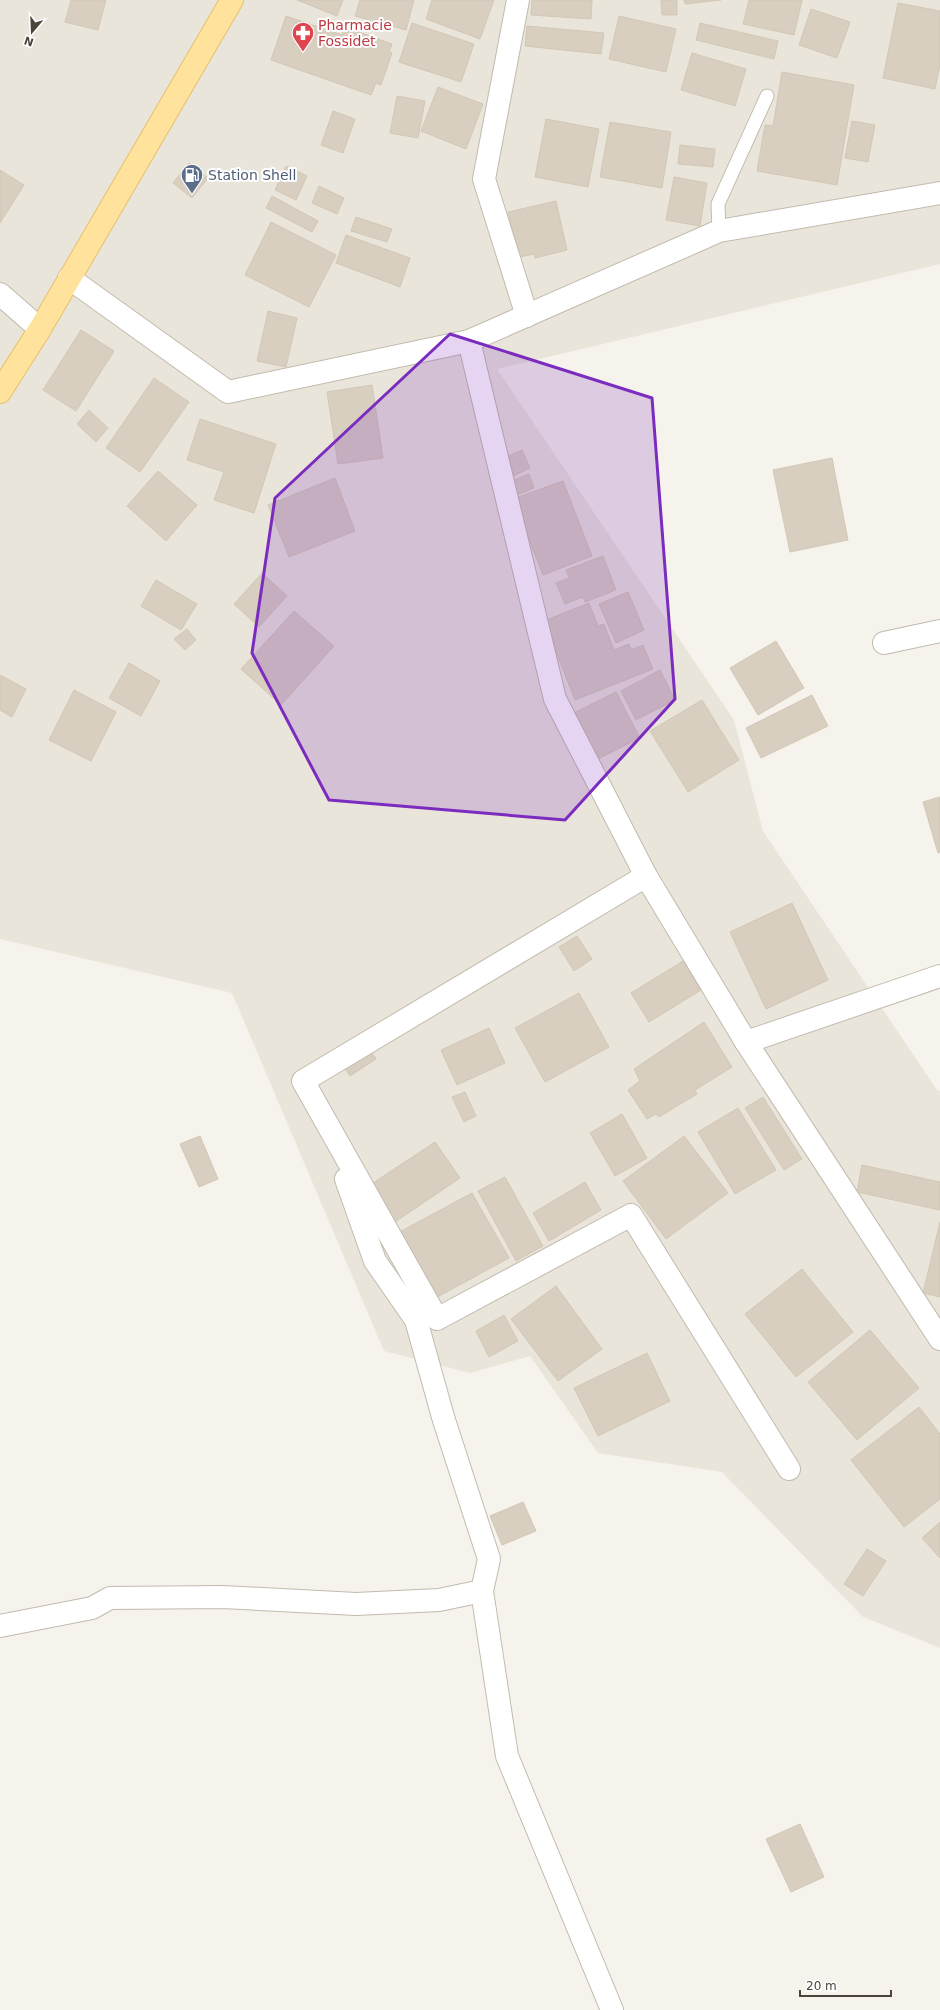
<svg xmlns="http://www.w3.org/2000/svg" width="940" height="2010" font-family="'DejaVu Sans',sans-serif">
  <rect width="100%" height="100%" fill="#f6f3ec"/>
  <path fill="#eae5da" d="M0 0H940V264L497 369 734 720 763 831 937 1090 940 1091V1648L863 1617 722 1472 598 1453 530 1356 470 1373 384 1351 232 993 0 939Z"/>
  <g fill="#d8cfc1" stroke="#d3c7b4">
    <path d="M71 0H106L98 30 65 22Z"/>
    <path d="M297 0H343L337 16Z"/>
    <path d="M360 0H414L406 30 355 16Z"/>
    <path d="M432 0H494L480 39 426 19Z"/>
    <path d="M532 0H592L591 19 531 15Z"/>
    <path d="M661 0H677V15H662Z"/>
    <path d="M684 0H721L685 4Z"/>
    <path d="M749 0H802L794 35 743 24Z"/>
    <path d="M898 3 940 11V64L935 89 883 78Z"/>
    <path d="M811 9 850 22 837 58 799 45Z"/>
    <path d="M286 16 342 35 345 27 392 44 389 52 392 53 381 85 376 83 371 95 271 60Z"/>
    <path d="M619 16 676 29 666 72 609 59Z"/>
    <path d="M412 23 474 44 461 82 399 62Z"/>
    <path d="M700 23 778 41 774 59 696 40Z"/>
    <path d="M527 26 604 33 601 54 525 46Z"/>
    <path d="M692 53 746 69 735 106 681 90Z"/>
    <path d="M782 72 854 85 837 185 757 171 765 125 773 126Z"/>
    <path d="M438 87 483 104 466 149 421 131Z"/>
    <path d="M397 96 425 101 418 138 390 133Z"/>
    <path d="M333 111 355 119 343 153 321 145Z"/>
    <path d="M546 119 599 129 588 187 535 177Z"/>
    <path d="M852 121 875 125 868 162 845 158Z"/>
    <path d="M610 122 671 132 662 188 600 177Z"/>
    <path d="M680 145 715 149 713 167 678 164Z"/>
    <path d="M189 163 208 178 192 198 173 183Z"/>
    <path d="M286 166 307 176 296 200 275 190Z"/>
    <path d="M0 170 24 185 0 223Z"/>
    <path d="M674 177 707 183 700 226 666 220Z"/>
    <path d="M319 186 344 198 337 214 312 203Z"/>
    <path d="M272 196 318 221 312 232 266 208Z"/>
    <path d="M556 201 567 250 535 258 534 254 519 257 508 212Z"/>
    <path d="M356 217 392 229 387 242 351 231Z"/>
    <path d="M271 222 336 255 309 307 245 275Z"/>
    <path d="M346 235 410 258 400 287 336 263Z"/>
    <path d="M268 311 297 318 286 367 257 361Z"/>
    <path d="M81 330 114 351 76 411 43 390Z"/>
    <path d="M154 378 189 402 140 472 106 448Z"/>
    <path d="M372 385 383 458 338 464 327 392Z"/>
    <path d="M89 410 108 428 96 442 77 424Z"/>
    <path d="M200 419 276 444 254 513 214 500 224 472 187 460Z"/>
    <path d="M522 450 530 468 511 477 503 458Z"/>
    <path d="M832 458 848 540 790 552 773 470Z"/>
    <path d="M158 471 197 505 166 541 127 506Z"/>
    <path d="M529 474 534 488 512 497 507 483Z"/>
    <path d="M335 478 355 531 289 557 268 505Z"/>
    <path d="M563 481 592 556 543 575 513 499Z"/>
    <path d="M603 556 616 590 585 602 583 597 565 604 556 583 569 578 566 570Z"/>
    <path d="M262 573 287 596 259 627 234 604Z"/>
    <path d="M156 580 197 604 181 630 141 606Z"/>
    <path d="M628 592 644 630 616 643 599 604Z"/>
    <path d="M589 603 598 626 604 624 614 650 629 644 631 650 643 645 653 669 575 700 544 621Z"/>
    <path d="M294 611 334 646 281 705 241 669Z"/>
    <path d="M187 629 196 640 185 650 174 639Z"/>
    <path d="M776 641 804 688 758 715 730 668Z"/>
    <path d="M129 663 160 681 141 716 109 698Z"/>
    <path d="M660 670 675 700 636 720 621 691Z"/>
    <path d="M0 675 26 689 12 717 0 710Z"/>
    <path d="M74 690 116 712 91 761 49 740Z"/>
    <path d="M616 692 640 738 594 761 570 715Z"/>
    <path d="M812 695 828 726 761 758 746 728Z"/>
    <path d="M702 700 739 760 688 792 650 731Z"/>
    <path d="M940 797V852L938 853 923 802Z"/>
    <path d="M792 903 828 980 766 1009 730 932Z"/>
    <path d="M577 936 592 959 574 971 559 947Z"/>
    <path d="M683 961 701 990 649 1022 631 993Z"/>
    <path d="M579 993 609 1047 545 1082 515 1028Z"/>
    <path d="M704 1022 732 1067 695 1090 697 1094 659 1117 656 1114 647 1119 628 1090 640 1081 634 1069Z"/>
    <path d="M489 1028 505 1063 457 1085 441 1050Z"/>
    <path d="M368 1047 376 1059 350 1076 342 1064Z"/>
    <path d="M465 1092 476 1116 464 1122 452 1097Z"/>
    <path d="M763 1097 802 1159 784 1170 745 1108Z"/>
    <path d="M738 1108 776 1170 735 1194 698 1132Z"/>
    <path d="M622 1114 647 1158 615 1176 590 1133Z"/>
    <path d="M200 1136 218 1179 199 1187 180 1144Z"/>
    <path d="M684 1136 728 1193 666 1239 623 1181Z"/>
    <path d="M435 1142 460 1178 392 1224 367 1187Z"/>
    <path d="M862 1165 940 1182V1210L857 1192Z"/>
    <path d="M505 1177 543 1246 516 1261 478 1191Z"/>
    <path d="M585 1182 601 1210 549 1241 533 1213Z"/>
    <path d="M472 1193 509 1258 430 1301 394 1235Z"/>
    <path d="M940 1222V1297L923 1293Z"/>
    <path d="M802 1269 853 1332 796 1377 745 1314Z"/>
    <path d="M556 1286 602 1349 558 1381 511 1319Z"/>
    <path d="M504 1315 518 1341 489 1357 476 1331Z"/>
    <path d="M870 1330 919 1388 857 1440 808 1382Z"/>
    <path d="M647 1353 670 1401 598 1436 574 1388Z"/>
    <path d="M919 1407 940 1434V1499L904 1527 851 1460Z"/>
    <path d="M523 1502 536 1531 502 1545 490 1516Z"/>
    <path d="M940 1522V1558L922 1538Z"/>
    <path d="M867 1549 886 1561 863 1596 844 1584Z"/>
    <path d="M800 1824 824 1877 791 1892 766 1839Z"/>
  </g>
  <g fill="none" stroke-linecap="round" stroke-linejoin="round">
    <g stroke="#c2bbae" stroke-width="15">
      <path id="service" d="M719 231 718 204 767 96"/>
    </g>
    <g stroke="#c2bbae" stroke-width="24">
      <g id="minor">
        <path d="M518 0 484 179 527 316"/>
        <path d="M69 278 228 392 469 341 719 231 940 193"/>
        <path d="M0 294 40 329"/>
        <path d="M469 341 555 699 646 876 746 1042 940 1339"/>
        <path d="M884 643 940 631"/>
        <path d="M646 876 303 1081 437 1319 631 1215 789 1469"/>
        <path d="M746 1042 940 976"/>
        <path d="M346 1179 375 1261 416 1320 443 1417 489 1559 482 1591 507 1756 612 2010"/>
        <path d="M0 1626 92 1608 110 1598 223 1597 356 1604 439 1600 482 1591"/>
      </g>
    </g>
    <g stroke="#e6c16a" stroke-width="24">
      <path id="primary" d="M0 392 40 329 232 0"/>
    </g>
    <use href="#service" stroke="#fff" stroke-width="13"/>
    <use href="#minor" stroke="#fff" stroke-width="22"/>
    <use href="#primary" stroke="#ffe39c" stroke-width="22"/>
  </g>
  <path fill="#7b2cbf" fill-opacity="0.2" stroke="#7b2cbf" stroke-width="3" stroke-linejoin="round" d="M450 334 652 398 675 699 565 820 329 800 252 653 275 498Z"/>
  <defs>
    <g id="pharmacy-pin" transform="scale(1.15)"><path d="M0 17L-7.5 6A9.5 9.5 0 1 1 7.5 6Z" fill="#e0444e" stroke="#fff"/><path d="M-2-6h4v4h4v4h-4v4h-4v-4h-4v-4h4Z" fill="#fff"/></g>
    <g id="fuel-pin" transform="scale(1.15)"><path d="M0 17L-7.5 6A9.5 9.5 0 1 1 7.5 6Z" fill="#5c6f8a" stroke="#fff"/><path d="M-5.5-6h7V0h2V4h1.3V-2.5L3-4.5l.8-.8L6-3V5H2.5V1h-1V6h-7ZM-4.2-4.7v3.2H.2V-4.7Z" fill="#fff"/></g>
  </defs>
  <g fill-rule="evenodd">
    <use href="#pharmacy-pin" x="303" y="33"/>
    <use href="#fuel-pin" x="192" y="175"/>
  </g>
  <g text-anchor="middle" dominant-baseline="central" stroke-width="4" stroke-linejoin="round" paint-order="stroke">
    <g font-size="14" fill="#be3a42" stroke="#fff" text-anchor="start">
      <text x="318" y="25">Pharmacie<tspan x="318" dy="16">Fossidet</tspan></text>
    </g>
    <g font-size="14" fill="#4e5e75" stroke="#fff" text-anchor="start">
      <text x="208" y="175">Station Shell</text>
    </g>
  </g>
  <g transform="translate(32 32) rotate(199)" stroke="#ffffff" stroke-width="3" paint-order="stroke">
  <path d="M0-3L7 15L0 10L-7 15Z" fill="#4b4439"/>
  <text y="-6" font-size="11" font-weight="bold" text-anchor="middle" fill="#4b4439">N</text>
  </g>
  <path d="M800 1990v6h91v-6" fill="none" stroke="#4b4439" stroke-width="2"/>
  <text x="806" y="1990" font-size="12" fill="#4b4439" stroke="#ffffff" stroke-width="3" paint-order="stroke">20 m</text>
</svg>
